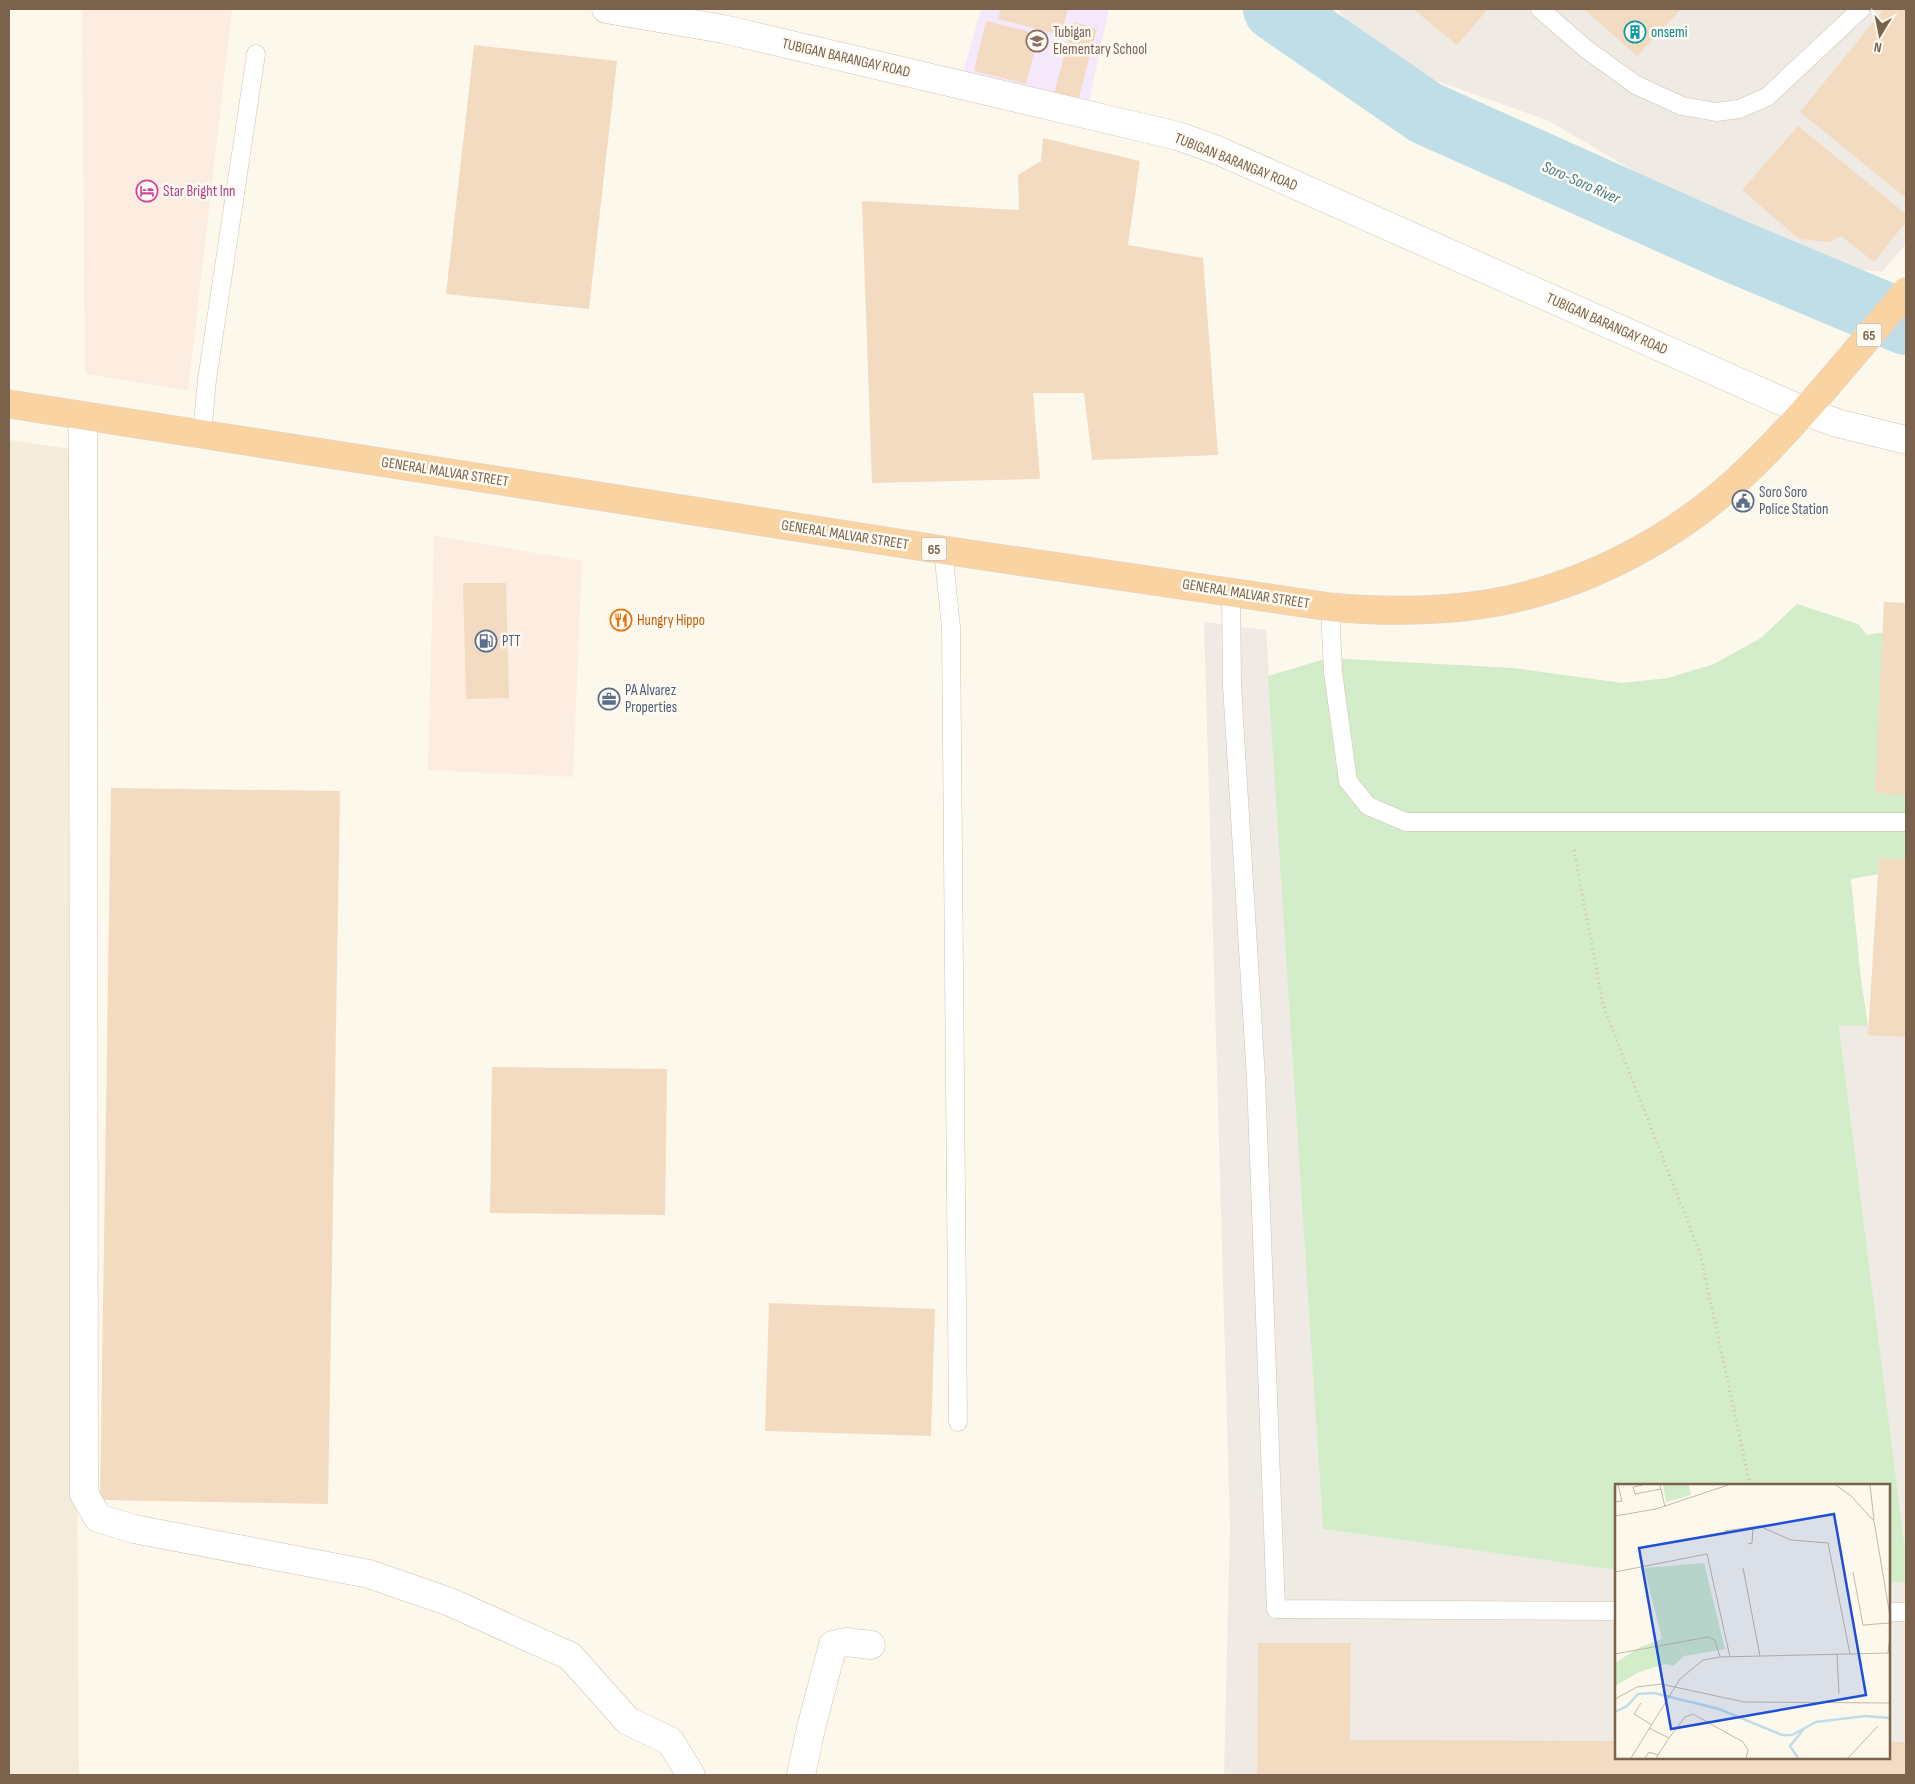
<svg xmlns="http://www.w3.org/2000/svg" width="1915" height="1784" font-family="'Sofia Sans Condensed',sans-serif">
  <rect width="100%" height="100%" fill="#fdf8ec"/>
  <path fill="#f5ebda" d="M9 440 71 449 79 1775H9Z"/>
  <g fill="#fdece0">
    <path d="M82 9H232L188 390 85 374Z"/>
    <path d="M434 536 582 561 573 777 428 770Z"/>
  </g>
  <g fill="#efeae4">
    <path d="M1337 9H1906V244L1882 272 1785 260 1549 121 1387 63Z"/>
    <path d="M1204 622 1266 630 1323 1529 1616 1570V1758H1889V1582L1906 1583V1775H1224L1230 1526Z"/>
    <path d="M1839 1025 1906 1027V1557Z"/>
  </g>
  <path fill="#f5e8fa" d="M981 9H1109L1088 106 963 73Z"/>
  <path fill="#d3ecc9" d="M1797 604 1858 624 1867 635 1906 629V869L1851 879 1861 979 1868 1026H1839L1906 1557V1583L1889 1582V1485H1616V1570L1323 1529 1268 676 1328 658 1513 668 1622 683 1668 678 1714 664 1761 638Z"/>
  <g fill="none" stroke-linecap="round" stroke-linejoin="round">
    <path stroke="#bfdee8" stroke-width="64" d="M1275 9 1426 113 1732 250 1906 323"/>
  </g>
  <g fill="#f3dbc2">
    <path d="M1001 9H1068L1061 35 998 19Z"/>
    <path d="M1413 9H1488L1457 45Z"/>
    <path d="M1584 9H1681L1637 56Z"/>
    <path d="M1884 9H1906V198L1800 112Z"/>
    <path d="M986 21 1039 34 1026 84 974 71Z"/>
    <path d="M1073 22 1097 29 1078 101 1054 94Z"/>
    <path d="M474 45 617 61 589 309 446 294Z"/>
    <path d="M1798 126 1906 214V222L1874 262 1841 236 1830 242 1799 239 1742 190Z"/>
    <path d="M1043 138 1140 161 1128 245 1203 258 1218 455 1092 460 1084 393H1033L1040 479 872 483 862 201 1019 210 1018 175 1041 161Z"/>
    <path d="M463 583H506L509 698 466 699Z"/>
    <path d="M1884 602 1906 603V795L1875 793Z"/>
    <path d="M111 788 340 791 328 1504 100 1500Z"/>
    <path d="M1879 858 1906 860V1037L1868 1035Z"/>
    <path d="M492 1067 667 1069 665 1215 490 1213Z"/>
    <path d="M769 1303 935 1309 931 1436 765 1431Z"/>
    <path d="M1258 1643H1351L1350 1740 1616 1741V1758H1889V1742H1906V1775H1257Z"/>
  </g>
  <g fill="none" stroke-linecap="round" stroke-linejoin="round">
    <g stroke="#d1c2b0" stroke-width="19">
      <g id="service">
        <path d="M1540 9 1586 49 1636 85 1682 106 1716 112 1739 109 1767 97 1861 9"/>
        <path d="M202 434 207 380 256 54"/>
        <path d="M943 550 951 627 958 1422"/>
        <path d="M1231 591 1232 685 1256 1079 1276 1609 1616 1611"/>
        <path d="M1330 607 1333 672 1348 781 1368 806 1406 822H1906"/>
        <path d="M1889 1612H1906"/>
      </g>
    </g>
    <g stroke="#d1c2b0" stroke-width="29">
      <g id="minor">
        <path d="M606 9 723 29 1178 136 1217 150 1804 411"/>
        <path d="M83 416 84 1494 98 1518 134 1529 369 1574 450 1602 570 1656 628 1721 670 1741 691 1775"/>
        <path d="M801 1775 811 1728 833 1645 846 1642 871 1645"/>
      </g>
    </g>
    <g stroke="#d1c2b0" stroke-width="29">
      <path id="tertiary" d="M1804 411 1837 423 1906 440"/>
    </g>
    <g stroke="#dcd6d1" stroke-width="29">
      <path id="trunk" d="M9 404 943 550 1330 607C1384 612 1439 612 1492 603 1589 586 1684 534 1753 465 1808 411 1856 351 1906 292"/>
    </g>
    <path stroke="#d9bfa4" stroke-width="3" stroke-dasharray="1 4" stroke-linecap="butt" d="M1574 850 1603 1005 1700 1253 1750 1485"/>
    <use href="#service" stroke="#fff" stroke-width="18"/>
    <use href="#minor" stroke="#fff" stroke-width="28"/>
    <use href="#tertiary" stroke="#fff" stroke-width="28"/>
    <use href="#trunk" stroke="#fad3a3" stroke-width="28"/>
  </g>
  <defs>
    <g id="building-ring" transform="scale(1.125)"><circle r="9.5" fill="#fffbf3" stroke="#0f9aa8" stroke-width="1.5"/><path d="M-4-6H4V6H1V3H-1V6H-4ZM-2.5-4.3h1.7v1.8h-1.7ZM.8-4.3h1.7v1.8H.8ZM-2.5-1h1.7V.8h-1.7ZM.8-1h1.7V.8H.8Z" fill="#0f9aa8"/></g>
    <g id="school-ring" transform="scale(1.125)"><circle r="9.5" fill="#fffbf3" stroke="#8d6e63" stroke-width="1.5"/><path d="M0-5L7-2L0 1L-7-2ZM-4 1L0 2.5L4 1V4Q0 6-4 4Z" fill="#8d6e63"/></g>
    <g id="hotel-ring" transform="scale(1.125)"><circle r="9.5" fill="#fffbf3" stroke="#d1479c" stroke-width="1.5"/><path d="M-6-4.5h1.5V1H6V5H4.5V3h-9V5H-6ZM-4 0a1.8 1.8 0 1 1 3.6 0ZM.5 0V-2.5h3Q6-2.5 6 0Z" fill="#d1479c"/></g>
    <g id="civic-ring" transform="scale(1.125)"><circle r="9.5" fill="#fffbf3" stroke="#5c6f8a" stroke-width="1.5"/><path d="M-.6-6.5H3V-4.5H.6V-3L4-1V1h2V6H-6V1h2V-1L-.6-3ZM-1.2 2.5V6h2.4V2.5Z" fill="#5c6f8a"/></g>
    <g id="restaurant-ring" transform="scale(1.125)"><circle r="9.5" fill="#fffbf3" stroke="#e8710a" stroke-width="1.5"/><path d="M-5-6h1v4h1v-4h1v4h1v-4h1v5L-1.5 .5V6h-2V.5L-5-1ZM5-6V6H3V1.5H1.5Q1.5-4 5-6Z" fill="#e8710a"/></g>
    <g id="fuel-ring" transform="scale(1.125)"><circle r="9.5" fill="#fffbf3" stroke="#5c6f8a" stroke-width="1.5"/><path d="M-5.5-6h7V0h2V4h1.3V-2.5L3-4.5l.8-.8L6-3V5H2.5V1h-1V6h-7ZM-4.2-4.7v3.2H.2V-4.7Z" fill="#5c6f8a"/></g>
    <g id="office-ring" transform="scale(1.125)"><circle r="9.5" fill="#fffbf3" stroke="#5c6f8a" stroke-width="1.5"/><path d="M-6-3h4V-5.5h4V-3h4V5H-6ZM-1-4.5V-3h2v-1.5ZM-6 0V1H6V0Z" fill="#5c6f8a"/></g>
  </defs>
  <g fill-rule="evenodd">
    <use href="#building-ring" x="1635" y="32"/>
    <use href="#school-ring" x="1037" y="41"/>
    <use href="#hotel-ring" x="147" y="191"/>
    <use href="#civic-ring" x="1743" y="501"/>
    <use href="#restaurant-ring" x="621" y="620"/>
    <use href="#fuel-ring" x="486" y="641"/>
    <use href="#office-ring" x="609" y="699"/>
  </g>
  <g text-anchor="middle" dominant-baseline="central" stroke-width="5" stroke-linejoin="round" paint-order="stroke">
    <g fill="#fffbf3" stroke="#a2907f" stroke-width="1">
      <rect x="1856.5" y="323.5" width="25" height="23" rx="4"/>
      <rect x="921.5" y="537.5" width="25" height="23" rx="4"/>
    </g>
    <g font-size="14" font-weight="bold" fill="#7a624d">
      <text x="1869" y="335">65</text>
      <text x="934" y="549">65</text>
    </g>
    <g font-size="15" fill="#785e54" stroke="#fffbf3" text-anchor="start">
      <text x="1053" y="32">Tubigan<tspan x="1053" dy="17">Elementary School</tspan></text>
    </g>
    <g font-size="15" fill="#0d838f" stroke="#fffbf3" text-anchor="start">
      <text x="1651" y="32">onsemi</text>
    </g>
    <g font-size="15" fill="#7a624d" stroke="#fffbf3">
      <text transform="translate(846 58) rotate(13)">TUBIGAN BARANGAY ROAD</text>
      <text transform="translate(1236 162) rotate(22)">TUBIGAN BARANGAY ROAD</text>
      <text transform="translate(1607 324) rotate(24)">TUBIGAN BARANGAY ROAD</text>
      <text transform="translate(445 472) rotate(9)">GENERAL MALVAR STREET</text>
      <text transform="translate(845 535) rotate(9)">GENERAL MALVAR STREET</text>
      <text transform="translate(1246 594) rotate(9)">GENERAL MALVAR STREET</text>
    </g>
    <g font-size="15" fill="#b23c85" stroke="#fffbf3" text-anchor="start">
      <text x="163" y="191">Star Bright Inn</text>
    </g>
    <g font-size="15" fill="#4e5e75" stroke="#fffbf3" text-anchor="start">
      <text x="1759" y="492">Soro Soro<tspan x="1759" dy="17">Police Station</tspan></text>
      <text x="502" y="641">PTT</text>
      <text x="625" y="690">PA Alvarez<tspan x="625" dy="17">Properties</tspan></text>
    </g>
    <g font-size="15" fill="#c56008" stroke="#fffbf3" text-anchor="start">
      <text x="637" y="620">Hungry Hippo</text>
    </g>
    <g font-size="16" font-style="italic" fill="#457a8d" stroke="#fffbf3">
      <text transform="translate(1581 183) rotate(24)">Soro-Soro River</text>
    </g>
  </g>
  <g transform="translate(1615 1484)">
    <rect width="275" height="275" fill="#fdf8ec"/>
    <path d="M48 1H74L76 11 51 18ZM89 79 110 165 69 172 58 182 50 180 24 188 0 202V179L25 163 47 155 29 84Z" fill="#d3ecc9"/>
    <path fill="none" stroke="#bfdee8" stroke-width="2.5" d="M0 228 12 222 23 210 39 209 104 225 167 251H177L201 238 250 232 275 234M183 274 175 262 188 246"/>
    <path fill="none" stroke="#c5b8a7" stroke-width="1" d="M27 1 18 3 20 10 46 5M45 1 50 23M221 1 236 12 259 37 275 132M255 1 259 36M0 18 7 17 3 1M0 32 41 25 113 1M109 47 138 43M133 60 137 59 138 43 144 42 176 56 213 59 235 170M128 84 145 172M0 88 92 70 115 173M238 88 248 141 275 139M273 169 275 152M0 170 93 153 100 156 105 173M222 170 224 210M0 215 22 203 46 200 129 218 275 219M26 219 19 230 37 241M34 244 54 254 41 274M54 254 70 233 78 230 128 258 133 266 131 274M16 274 65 195 88 176 105 173 275 169M30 274 34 268 43 271M233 274 263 242"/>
    <path fill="#1d4ed8" fill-opacity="0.15" stroke="#1d4ed8" stroke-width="2.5" d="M219 30 251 211 56 245 24 64Z"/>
    <rect width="275" height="275" fill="none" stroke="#7a624d" stroke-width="2.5"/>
  </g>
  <rect width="1915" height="1784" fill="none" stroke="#7a624d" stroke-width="20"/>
  <g transform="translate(1880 35) rotate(190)" stroke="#fffbf3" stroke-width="4" paint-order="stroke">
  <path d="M0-4L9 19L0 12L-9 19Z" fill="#7a624d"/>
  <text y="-8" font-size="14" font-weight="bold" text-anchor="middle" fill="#7a624d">N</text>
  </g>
</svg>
